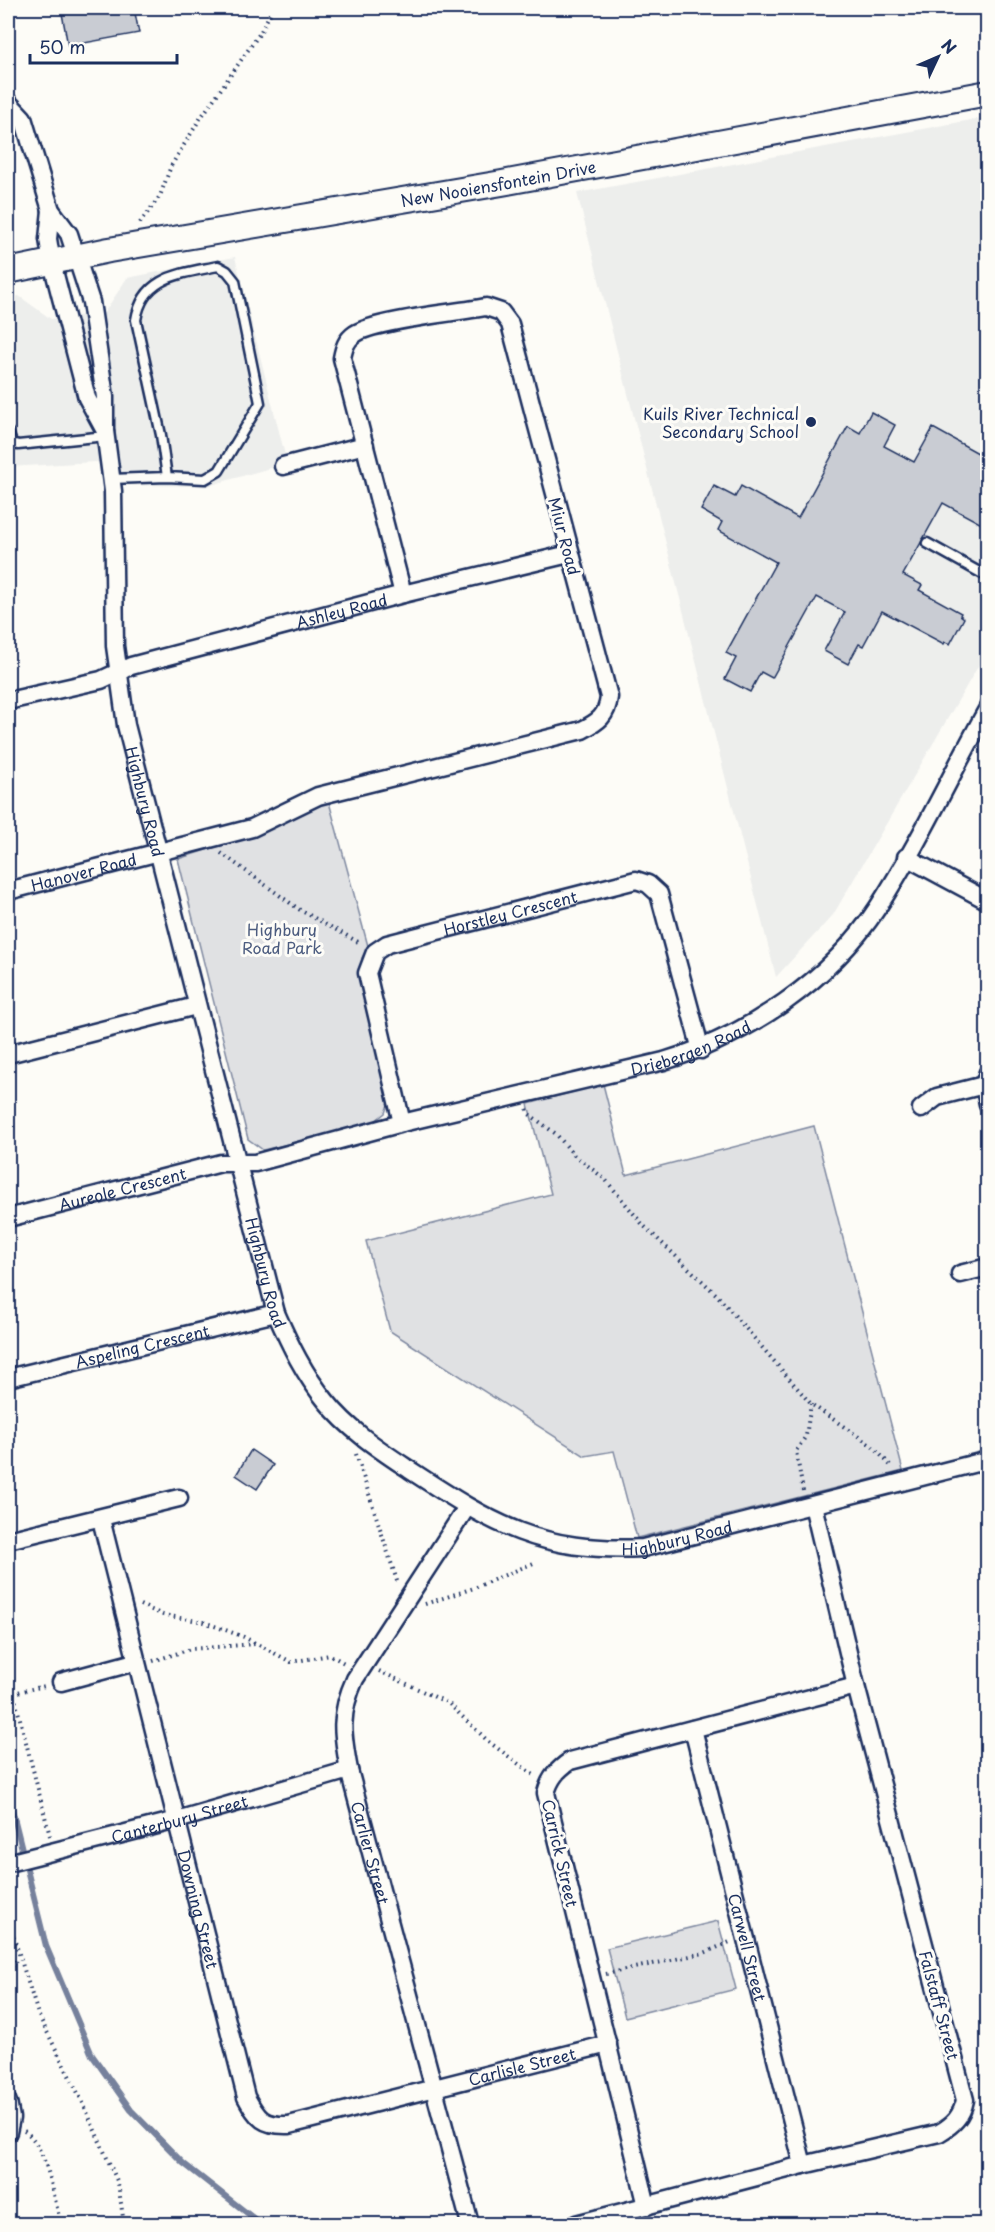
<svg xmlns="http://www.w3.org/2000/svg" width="995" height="2232" font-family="'Playpen Sans',sans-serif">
  <rect width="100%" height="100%" fill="#fdfcf7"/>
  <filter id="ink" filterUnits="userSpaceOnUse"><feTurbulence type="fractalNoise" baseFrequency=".0167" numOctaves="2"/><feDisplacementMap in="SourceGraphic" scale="12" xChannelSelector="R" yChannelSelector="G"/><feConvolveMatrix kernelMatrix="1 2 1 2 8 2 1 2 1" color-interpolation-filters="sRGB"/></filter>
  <g filter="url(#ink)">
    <g fill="#edeeec">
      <path d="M987 117V651L833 915 776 977 577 193Z"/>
      <path d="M235 257 287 463 208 486 114 485 112 461 8 467V298L19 296 51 319 104 313 127 278Z"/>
    </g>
    <g fill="#e0e1e3" stroke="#7e88a0" stroke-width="1.5">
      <path d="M329 802 368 946 362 958 360 975 389 1102 385 1113 371 1124 263 1150 248 1139 178 859 265 831 299 813Z"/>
      <path d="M603 1084 626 1175 814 1126 903 1471 637 1538 614 1451 585 1456 390 1331 366 1241 551 1194 528 1104Z"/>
      <path d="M718 1921 736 1989 625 2017 607 1948Z"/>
    </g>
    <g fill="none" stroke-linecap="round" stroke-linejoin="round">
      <path stroke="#76819c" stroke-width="6" d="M8 1793 46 1946 92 2055 131 2110 183 2163 261 2224"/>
    </g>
    <g fill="#c9ccd3" stroke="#1b2f5e" stroke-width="1.5">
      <path d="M61 8H134L139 33 68 46Z"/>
      <path d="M871 412 895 425 884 446 914 462 933 428 987 458V527L943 503 903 575 922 585 919 590 961 613 960 615 964 618 950 644 945 642 944 644 882 611 863 646 859 644 848 664 824 651 845 612 817 597 772 678 761 672 750 692 725 679 736 658 726 653 776 562 718 530 722 522 701 510 714 486 735 497 741 486 798 518 848 426 860 433Z"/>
      <path d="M251 1450 273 1465 257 1489 236 1475Z"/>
    </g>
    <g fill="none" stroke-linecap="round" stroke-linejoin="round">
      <g stroke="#1b2f5e" stroke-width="13">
        <g id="lane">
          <path d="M8 432 12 443 18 445 106 436"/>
          <path d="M111 479 167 477 205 479 219 471 260 403 235 281 227 271 218 266C180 274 143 276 136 320L161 435 167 477"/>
          <path d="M927 543 988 577"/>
        </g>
      </g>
      <g stroke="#1b2f5e" stroke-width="21">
        <g id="street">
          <path id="s1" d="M8 102 23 118 51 210 69 234 91 302 105 397V431L113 491 115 646 126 725 276 1313C290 1345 304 1374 326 1401 349 1430 380 1450 410 1470 494 1525 540 1553 643 1548L988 1460"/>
          <path d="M51 210 48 239 52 263 87 398 105 431"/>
          <path d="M283 466 365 445"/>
          <path id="s2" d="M8 701 101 680 131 666 403 594 569 554"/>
          <path d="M906 857 988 901"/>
          <path id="s3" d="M8 891 252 828 318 796 582 730C598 722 607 716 609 697L510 324 501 312 486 307C459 312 373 321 355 334 346 340 344 348 342 358L403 594"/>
          <path d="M8 1054 196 1006"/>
          <path d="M988 1072 984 1085 988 1104"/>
          <path d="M921 1109 937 1097 984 1085"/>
          <path id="s4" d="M402 1123 367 973 375 952 387 944 636 880 648 884 659 894 701 1050"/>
          <path id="s5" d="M8 1218 221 1163H255L402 1123 664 1061C747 1036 830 981 878 907 919 844 951 774 988 708"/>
          <path d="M960 1274 988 1267"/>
          <path id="s6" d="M8 1378 276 1313"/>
          <path id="s7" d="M467 1507 355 1679C339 1714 342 1733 349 1770L470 2224"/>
          <path id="s8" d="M101 1519 246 2097C258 2119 263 2126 289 2125L608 2044"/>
          <path d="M8 1540 179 1498"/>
          <path d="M61 1682 135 1662"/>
          <path id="s9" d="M693 1729 803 2165"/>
          <path id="s10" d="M8 1863 177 1820 349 1770"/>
          <path d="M8 2102 11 2118 8 2132"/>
          <path d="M647 2206 546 1793C550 1778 557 1770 570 1761L856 1686"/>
          <path d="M576 2224 803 2165 939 2133C953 2125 962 2116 965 2100L856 1686 813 1505"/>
        </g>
      </g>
      <g stroke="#1b2f5e" stroke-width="28">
        <g id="secondary">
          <path id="s11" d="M8 271 109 250 502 183 988 93"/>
        </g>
      </g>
      <g stroke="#1b2f5e" stroke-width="4" stroke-dasharray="1.5 4.5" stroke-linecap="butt">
        <path d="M140 223 160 196 171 166 200 119 260 33 273 8"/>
        <path d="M221 853 300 910 360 943"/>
        <path d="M527 1109 529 1114 556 1134 574 1155 605 1179 644 1226 717 1295 811 1404 872 1446 892 1467"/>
        <path d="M356 1454 398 1584"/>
        <path d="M803 1491 796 1451 806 1436 811 1404"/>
        <path d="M425 1604 474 1588 536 1562"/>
        <path d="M140 1605 163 1615 204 1622 244 1637 291 1662 330 1655 346 1664"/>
        <path d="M153 1661 191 1649 255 1644"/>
        <path d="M379 1671 448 1703 489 1742 535 1776"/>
        <path d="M8 1672 50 1836"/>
        <path d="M13 1693 45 1686"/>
        <path d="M8 1919 38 2014 83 2103 118 2183 124 2224"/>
        <path d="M606 1974 704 1953 730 1942"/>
        <path d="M8 2002 10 1969 18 1958"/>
        <path d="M24 2131C47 2144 54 2200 61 2224"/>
      </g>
      <use href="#lane" stroke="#fdfcf7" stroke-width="8"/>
      <use href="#street" stroke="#fdfcf7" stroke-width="16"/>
      <use href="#secondary" stroke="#fdfcf7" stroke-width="24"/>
    </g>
  </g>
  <circle fill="#1b2f5e" stroke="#fdfcf7" stroke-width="2" cx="811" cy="422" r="6"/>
  <g text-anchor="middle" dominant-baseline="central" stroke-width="6" stroke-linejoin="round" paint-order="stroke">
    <g font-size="16" fill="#1b2f5e" stroke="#fdfcf7">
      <text stroke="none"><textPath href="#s11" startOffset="498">New Nooiensfontein Drive</textPath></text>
      <text transform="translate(565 536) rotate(75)">Miur Road</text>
      <text stroke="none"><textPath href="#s2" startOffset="346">Ashley Road</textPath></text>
      <text stroke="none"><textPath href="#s1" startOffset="724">Highbury Road</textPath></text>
      <text stroke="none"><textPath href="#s3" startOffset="78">Hanover Road</textPath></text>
      <text stroke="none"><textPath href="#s4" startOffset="318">Horstley Crescent</textPath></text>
      <text stroke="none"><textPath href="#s5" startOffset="705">Driebergen Road</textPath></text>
      <text stroke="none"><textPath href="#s5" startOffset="118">Aureole Crescent</textPath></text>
      <text stroke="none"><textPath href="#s1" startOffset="1210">Highbury Road</textPath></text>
      <text stroke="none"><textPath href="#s6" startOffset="138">Aspeling Crescent</textPath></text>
      <text stroke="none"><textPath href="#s1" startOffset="1749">Highbury Road</textPath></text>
      <text stroke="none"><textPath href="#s10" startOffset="177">Canterbury Street</textPath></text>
      <text stroke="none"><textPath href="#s7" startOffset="384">Carlier Street</textPath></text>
      <text transform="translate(561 1853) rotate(77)">Carrick Street</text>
      <text stroke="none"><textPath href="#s8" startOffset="402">Downing Street</textPath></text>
      <text stroke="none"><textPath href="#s9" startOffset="225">Carwell Street</textPath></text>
      <text transform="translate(940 2005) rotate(75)">Falstaff Street</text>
      <text stroke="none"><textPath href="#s8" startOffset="892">Carlisle Street</textPath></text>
    </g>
    <g font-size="16" fill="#1b2f5e" stroke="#fdfcf7" text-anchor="end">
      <text x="799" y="413">Kuils River Technical<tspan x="799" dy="18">Secondary School</tspan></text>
    </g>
    <g font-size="16" fill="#4c5c7f" stroke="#fdfcf7">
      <text x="282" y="929">Highbury<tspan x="282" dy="18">Road Park</tspan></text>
    </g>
  </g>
  <rect width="995" height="2232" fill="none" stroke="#fdfcf7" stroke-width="30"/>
  <rect x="15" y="15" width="965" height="2202" fill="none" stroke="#1b2f5e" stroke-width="2" filter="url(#ink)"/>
  <g transform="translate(938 57) rotate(46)" stroke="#fdfcf7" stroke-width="4.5" paint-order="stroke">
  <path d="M0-4.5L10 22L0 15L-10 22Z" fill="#1b2f5e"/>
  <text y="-9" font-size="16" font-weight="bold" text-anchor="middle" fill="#1b2f5e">N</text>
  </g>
  <path d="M30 54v9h147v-9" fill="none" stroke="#1b2f5e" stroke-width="3"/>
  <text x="39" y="54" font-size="18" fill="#1b2f5e" stroke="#fdfcf7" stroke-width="4.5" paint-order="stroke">50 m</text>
</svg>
